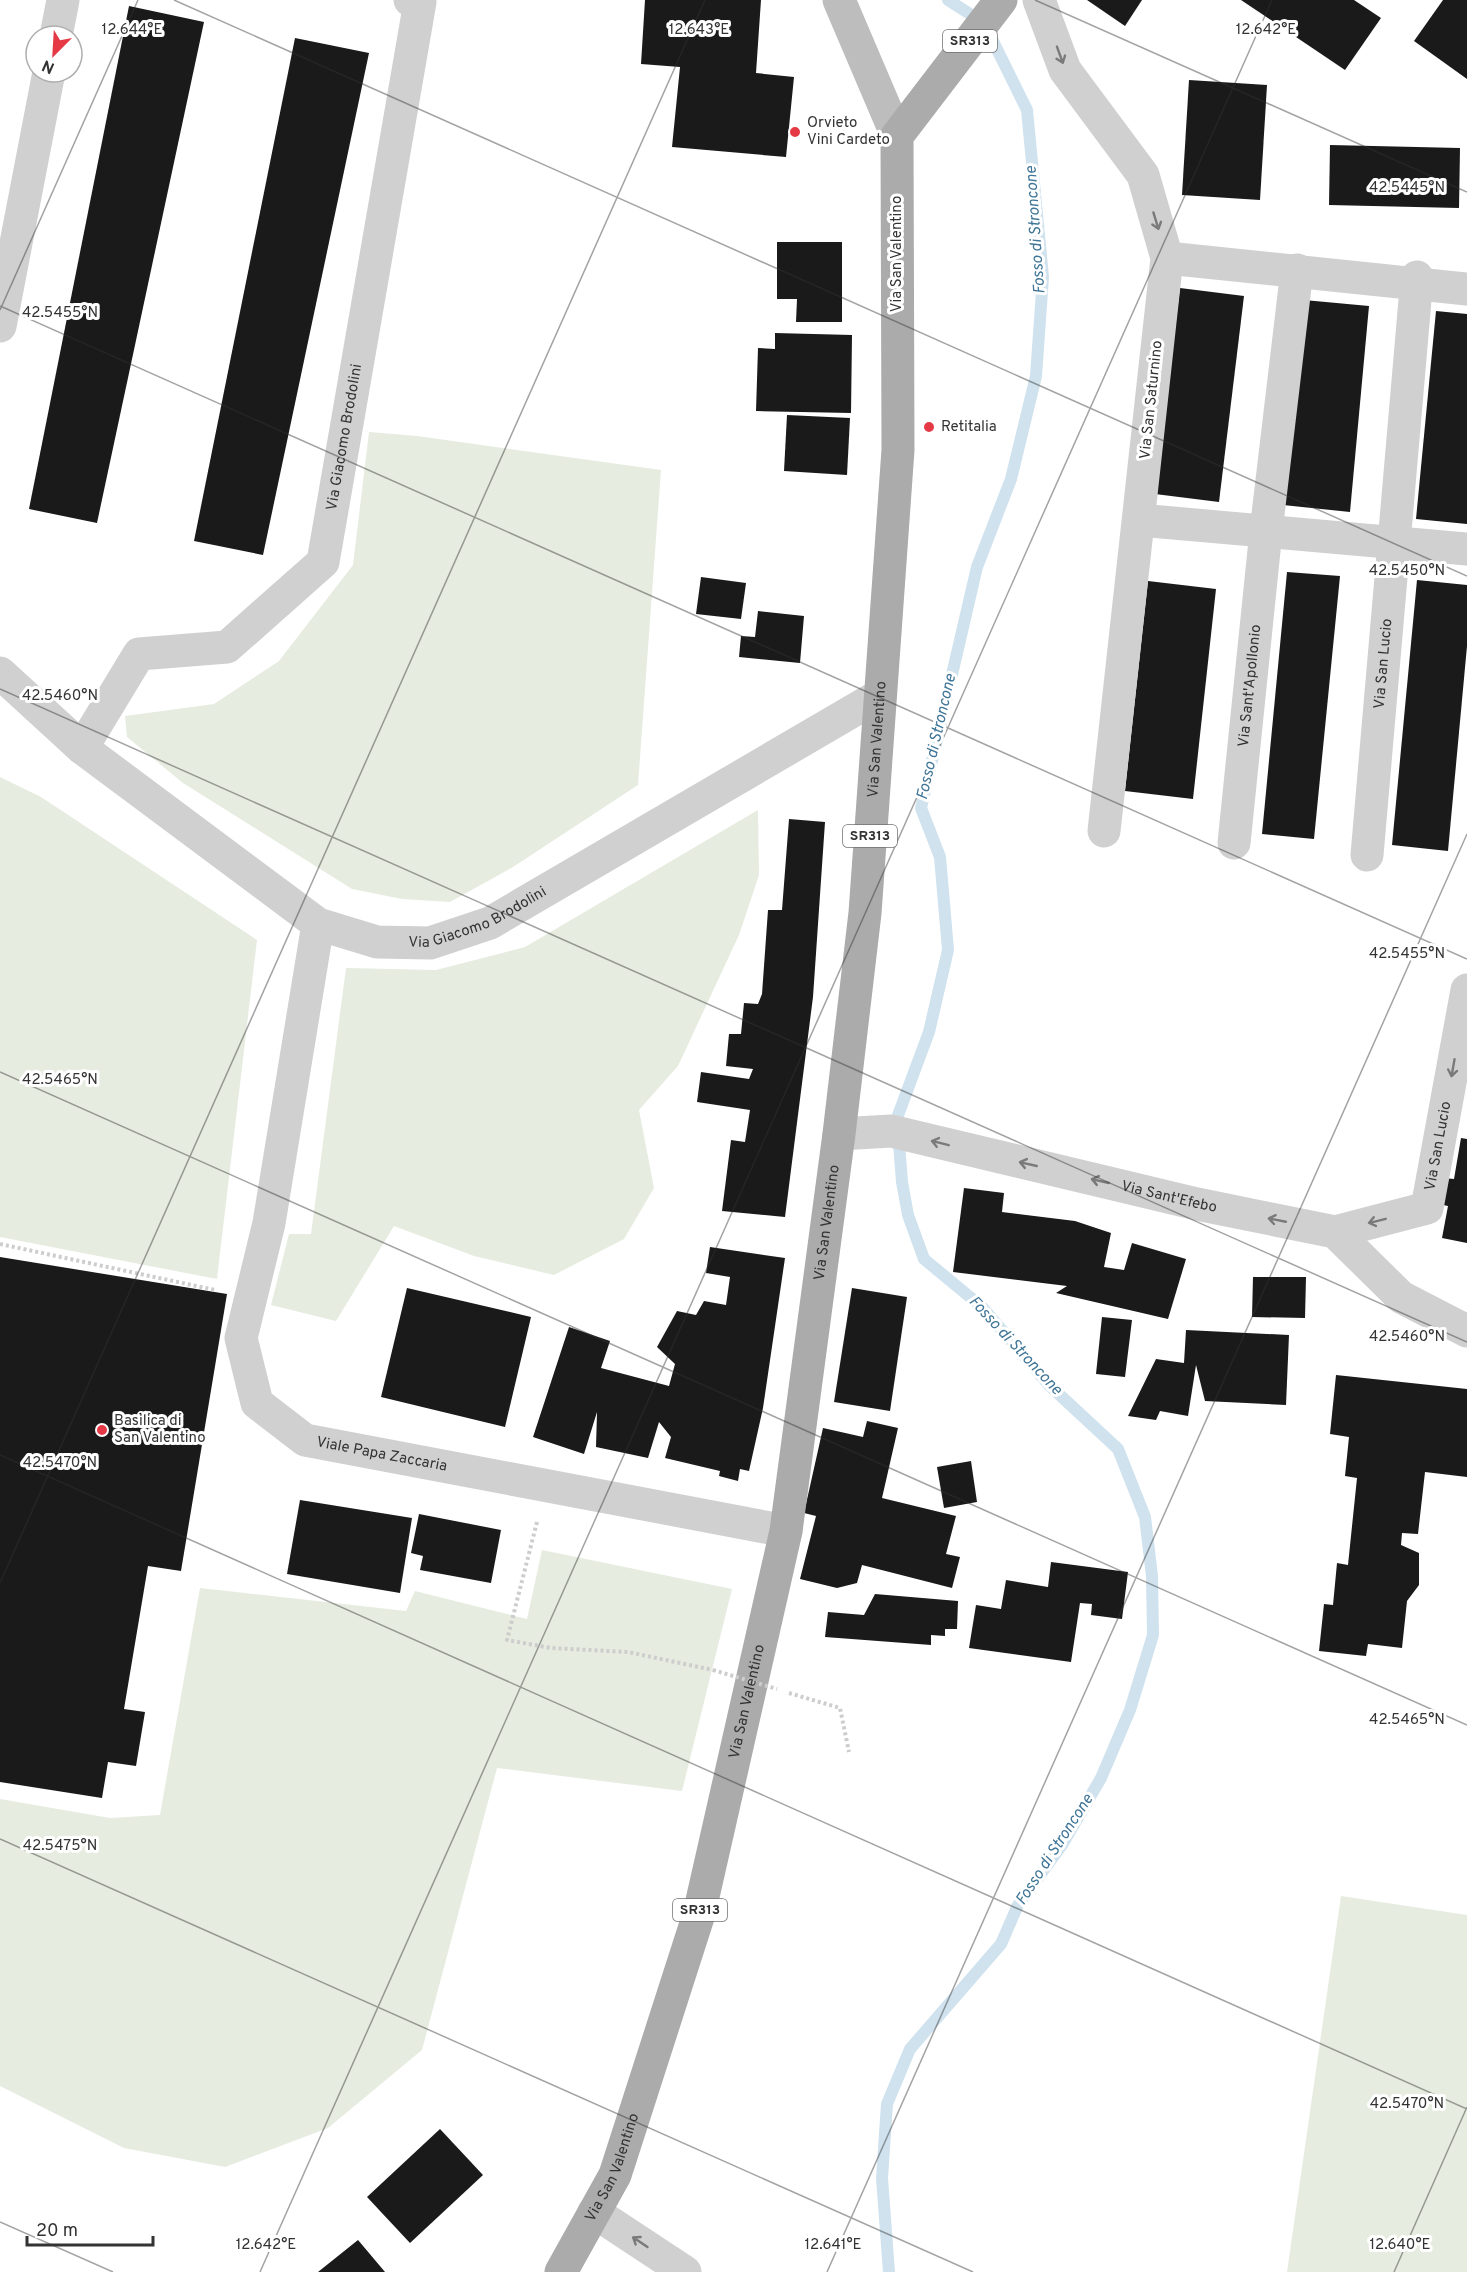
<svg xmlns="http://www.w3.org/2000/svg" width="1467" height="2272" font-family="Overpass,sans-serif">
  <rect width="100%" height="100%" fill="#fff"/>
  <g fill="#e6ecdf">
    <path d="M369 432 417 436 661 470 638 785 513 867 450 902 402 899 352 889 183 783 127 737 125 716 214 704 279 661 353 565Z"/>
    <path d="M0 777 41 797 257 940 217 1279 0 1237Z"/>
    <path d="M758 810 759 875 739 935 678 1066 639 1110 654 1188 624 1239 554 1275 474 1256 394 1226 336 1321 271 1305 289 1234H311L346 968 436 970 525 947Z"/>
    <path d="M542 1550 732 1589 682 1791 497 1768 422 2050 328 2128 225 2167 124 2148 0 2086V1799L110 1818 160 1815 200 1588 406 1611 415 1591 527 1619Z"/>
    <path d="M1341 1896 1467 1915V2272H1287Z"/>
  </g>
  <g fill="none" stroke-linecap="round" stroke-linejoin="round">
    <path stroke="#cfe2ee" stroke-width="12" d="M889 2272 882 2178 887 2104 910 2049 1001 1944 1018 1905 1062 1845 1101 1778 1130 1710 1153 1635 1152 1576 1145 1517 1118 1449 1049 1385 982 1307 924 1259 908 1215 902 1182 897 1118 929 1032 948 950 940 857 921 808 977 567 1011 479 1036 376 1043 277 1027 110 984 23 948 0"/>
  </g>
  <g fill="#1a1a1a">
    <path d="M645 0H761L756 73 794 77 786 157 672 147 680 67 641 64Z"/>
    <path d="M1087 0H1142L1125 26Z"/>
    <path d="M1241 0H1354L1381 18 1345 70Z"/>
    <path d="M1443 0H1467V79L1414 41Z"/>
    <path d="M129 6 204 22 97 523 29 509Z"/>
    <path d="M295 38 369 53 263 555 194 541Z"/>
    <path d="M1189 80 1267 85 1260 200 1182 195Z"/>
    <path d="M1330 145 1460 148 1459 208 1329 205Z"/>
    <path d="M777 242H842V322H796L797 299H777Z"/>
    <path d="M1180 288 1244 296 1219 502 1155 494Z"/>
    <path d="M1304 300 1369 306 1350 512 1283 505Z"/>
    <path d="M1436 311 1467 314V524L1416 519Z"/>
    <path d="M775 333 852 335 851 413 756 411 758 348 775 349Z"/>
    <path d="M787 415 850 418 847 475 784 471Z"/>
    <path d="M1287 572 1340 576 1314 839 1262 834Z"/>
    <path d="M701 577 746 583 741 619 696 614Z"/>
    <path d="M1417 580 1467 585V646L1448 851 1392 845Z"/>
    <path d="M1148 581 1216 589 1193 799 1125 791Z"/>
    <path d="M758 611 804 616 800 663 739 657 741 636 755 637Z"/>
    <path d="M789 819 825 822 813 997 785 1217 722 1211 731 1140 745 1142 750 1110 697 1102 701 1072 749 1079 753 1069 726 1066 729 1034H741L744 1003 758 1004 762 994 768 910H782Z"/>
    <path d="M1461 1138 1467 1139V1243L1442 1238 1448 1206 1438 1204 1443 1178 1454 1179Z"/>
    <path d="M964 1188 1004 1193 1002 1212 1075 1221 1111 1233 1104 1267 1124 1270 1132 1243 1186 1259 1168 1319 1056 1293 1067 1286 953 1272Z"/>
    <path d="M710 1247 785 1258 763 1408 749 1471 740 1469 738 1481 719 1476 720 1471 665 1458 671 1437 659 1422 648 1458 596 1447 597 1412 584 1454 533 1437 569 1327 610 1341 601 1368 669 1386 675 1364 657 1347 677 1311 696 1315 704 1301 726 1305 730 1277 706 1273Z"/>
    <path d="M0 1257 227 1294 181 1571 148 1566 124 1709 145 1712 136 1766 108 1762 102 1798 0 1782Z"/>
    <path d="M1253 1277H1306L1305 1318 1252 1317Z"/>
    <path d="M407 1288 531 1317 505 1427 381 1397Z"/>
    <path d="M852 1288 907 1297 890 1411 834 1402Z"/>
    <path d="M1102 1317 1132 1320 1125 1377 1096 1374Z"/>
    <path d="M1186 1330 1289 1335 1286 1405 1205 1401 1196 1365 1188 1416 1160 1411 1156 1420 1128 1416 1156 1359 1184 1363Z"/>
    <path d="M1336 1375 1467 1389V1477L1425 1472 1418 1534 1402 1533 1401 1545 1419 1553V1585L1407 1601 1402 1648 1368 1644 1366 1656 1319 1651 1324 1604 1333 1605 1337 1563 1348 1565 1357 1478 1345 1476 1349 1437 1330 1434Z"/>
    <path d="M867 1421 898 1428 882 1498 956 1516 946 1554 960 1557 952 1588 862 1565 857 1583 837 1588 800 1579 816 1516 804 1513 823 1428 863 1437Z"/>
    <path d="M971 1461 977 1502 944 1508 937 1467Z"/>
    <path d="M300 1500 412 1518 400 1593 287 1574Z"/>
    <path d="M419 1514 501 1530 491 1583 420 1570 423 1556 411 1553Z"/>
    <path d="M1051 1562 1128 1572 1122 1619 1091 1615 1092 1604 1080 1603 1071 1662 969 1648 976 1605 1001 1609 1006 1580 1048 1587Z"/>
    <path d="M875 1594 958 1601 957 1629H945V1636L931 1635V1645L825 1637 828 1612 864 1615Z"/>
    <path d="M440 2129 483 2175 410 2243 367 2197Z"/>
    <path d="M358 2240 385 2272H318Z"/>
  </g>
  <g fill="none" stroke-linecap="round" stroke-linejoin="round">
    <g stroke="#cdcdcd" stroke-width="4" stroke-dasharray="3 3" stroke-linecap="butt">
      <path d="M0 1244 215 1290"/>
      <path d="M537 1522 507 1640 551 1648 628 1652 713 1670"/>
      <path d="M789 1693 840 1708 849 1752"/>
    </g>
    <g stroke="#d0d0d0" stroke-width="33">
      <path d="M1039 0 1065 70 1143 175 1167 258 1104 831"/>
      <path d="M56 36 63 0"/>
      <path d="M1167 258 1467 289"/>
      <path d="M0 326 49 72"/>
      <path d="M1139 520 1467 549"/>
      <path id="s1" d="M0 673 82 748 318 924 377 942 430 943 490 923 880 695"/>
      <path id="s2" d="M82 748 139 654 227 647 323 562 420 2 410 0"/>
      <path id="s3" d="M1234 843 1266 531 1297 270"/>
      <path id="s4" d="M1367 855 1417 277"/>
      <path id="s5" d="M318 924 269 1223 241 1338 257 1403 305 1440 786 1531"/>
      <path id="s6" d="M839 1134 891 1131 1197 1204 1335 1232 1401 1297 1467 1331"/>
      <path id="s7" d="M1335 1232 1427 1208 1467 990"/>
      <path d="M594 2212 685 2272"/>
    </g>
    <path stroke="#bdbdbd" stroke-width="33" d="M839 0 897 136"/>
    <path stroke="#ababab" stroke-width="33" id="s8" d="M561 2272 615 2175 699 1914 786 1531 839 1134 865 913 898 450 897 136 1001 0"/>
    <path stroke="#cdcdcd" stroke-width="4" stroke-dasharray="3 3" stroke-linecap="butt" d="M713 1670 777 1689"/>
  </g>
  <defs><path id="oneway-shaft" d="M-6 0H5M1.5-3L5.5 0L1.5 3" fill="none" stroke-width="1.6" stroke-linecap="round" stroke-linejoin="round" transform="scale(1.5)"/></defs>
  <g stroke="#7a7a7a">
    <use href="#oneway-shaft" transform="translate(1060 55) rotate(70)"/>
    <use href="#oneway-shaft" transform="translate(1156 221) rotate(73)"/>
    <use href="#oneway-shaft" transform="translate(1453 1068) rotate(100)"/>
    <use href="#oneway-shaft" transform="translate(940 1143) rotate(-166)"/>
    <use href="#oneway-shaft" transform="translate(1028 1164) rotate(-167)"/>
    <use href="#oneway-shaft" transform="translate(1100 1181) rotate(-167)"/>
    <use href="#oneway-shaft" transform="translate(1277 1220) rotate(-169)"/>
    <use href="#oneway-shaft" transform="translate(1377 1221) rotate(166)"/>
    <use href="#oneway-shaft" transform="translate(640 2242) rotate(-146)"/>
  </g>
  <path fill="none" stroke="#333" stroke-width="1.5" stroke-opacity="0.45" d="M174 0 1467 576M1035 0 1467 192M0 306 1467 959M0 310 138 0M0 689 1467 1342M0 1072 1467 1725M0 1455 1467 2109M0 1583 705 0M0 1839 973 2272M0 2222 113 2272M260 2272 1272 0M827 2272 1467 834M1394 2272 1467 2107"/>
  <g fill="#e63946" stroke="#fff" stroke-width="2">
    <circle cx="795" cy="132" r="6"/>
    <circle cx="929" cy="427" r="6"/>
    <circle cx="102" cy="1430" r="6"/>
  </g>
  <g text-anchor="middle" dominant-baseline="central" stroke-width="6" stroke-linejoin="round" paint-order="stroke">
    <g fill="#fff" stroke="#707070" stroke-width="1.5">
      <rect x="943" y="30" width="54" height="22" rx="4.5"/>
      <rect x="843" y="825" width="54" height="22" rx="4.5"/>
      <rect x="673" y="1899" width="54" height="22" rx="4.5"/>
    </g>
    <g font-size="14" font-weight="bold" fill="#333">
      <text x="970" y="41">SR313</text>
      <text x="870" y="836">SR313</text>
      <text x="700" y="1910">SR313</text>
    </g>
    <g font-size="15" fill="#333" stroke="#fff" text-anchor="start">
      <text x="807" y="123">Orvieto<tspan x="807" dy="17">Vini Cardeto</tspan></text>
      <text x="941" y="427">Retitalia</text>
      <text x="114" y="1421">Basilica di<tspan x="114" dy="17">San Valentino</tspan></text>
    </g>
    <g font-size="15" fill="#333" stroke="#fff">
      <text transform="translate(897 254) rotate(-90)">Via San Valentino</text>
      <text transform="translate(1152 400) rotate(-84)">Via San Saturnino</text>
      <text stroke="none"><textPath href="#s2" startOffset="453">Via Giacomo Brodolini</textPath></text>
      <text stroke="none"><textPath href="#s4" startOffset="192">Via San Lucio</textPath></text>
      <text stroke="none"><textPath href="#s3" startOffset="158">Via Sant'Apollonio</textPath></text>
      <text stroke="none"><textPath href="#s8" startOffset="1575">Via San Valentino</textPath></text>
      <text stroke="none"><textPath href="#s1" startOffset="573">Via Giacomo Brodolini</textPath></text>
      <text stroke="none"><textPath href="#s7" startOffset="158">Via San Lucio</textPath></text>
      <text stroke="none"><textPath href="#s6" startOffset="338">Via Sant'Efebo</textPath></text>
      <text stroke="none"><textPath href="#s8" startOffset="1089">Via San Valentino</textPath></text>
      <text stroke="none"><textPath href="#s5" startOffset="627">Viale Papa Zaccaria</textPath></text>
      <text stroke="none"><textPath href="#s8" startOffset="603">Via San Valentino</textPath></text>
      <text stroke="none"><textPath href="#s8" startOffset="117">Via San Valentino</textPath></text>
    </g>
    <g font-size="16" font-style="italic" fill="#3f7597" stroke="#fff">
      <text transform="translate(1036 230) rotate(-94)">Fosso di Stroncone</text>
      <text transform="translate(937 737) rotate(-77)">Fosso di Stroncone</text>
      <text transform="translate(1015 1346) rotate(47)">Fosso di Stroncone</text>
      <text transform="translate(1055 1850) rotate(-57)">Fosso di Stroncone</text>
    </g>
  </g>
  <g font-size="15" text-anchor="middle" fill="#333" stroke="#fff" stroke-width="6" stroke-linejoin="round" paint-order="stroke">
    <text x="132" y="34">12.644°E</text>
    <text x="699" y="34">12.643°E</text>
    <text x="1266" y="34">12.642°E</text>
    <text x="1407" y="192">42.5445°N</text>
    <text x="60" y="317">42.5455°N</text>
    <text x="1407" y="575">42.5450°N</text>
    <text x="60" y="700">42.5460°N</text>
    <text x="1407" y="958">42.5455°N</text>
    <text x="60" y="1084">42.5465°N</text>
    <text x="1407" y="1341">42.5460°N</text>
    <text x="60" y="1467">42.5470°N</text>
    <text x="1407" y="1724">42.5465°N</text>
    <text x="60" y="1850">42.5475°N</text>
    <text x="1407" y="2108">42.5470°N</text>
    <text x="266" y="2249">12.642°E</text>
    <text x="833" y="2249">12.641°E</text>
    <text x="1400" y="2249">12.640°E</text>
  </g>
  <g transform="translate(54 54) rotate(204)"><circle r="28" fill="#ffffff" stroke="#adadad" stroke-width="1.5"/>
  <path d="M0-4.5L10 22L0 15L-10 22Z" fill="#e63946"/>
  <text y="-9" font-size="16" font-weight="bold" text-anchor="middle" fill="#333333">N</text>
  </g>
  <path d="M27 2236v9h126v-9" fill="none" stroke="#333333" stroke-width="3"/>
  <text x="36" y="2236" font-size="18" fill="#333333" stroke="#ffffff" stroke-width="4.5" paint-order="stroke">20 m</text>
</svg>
